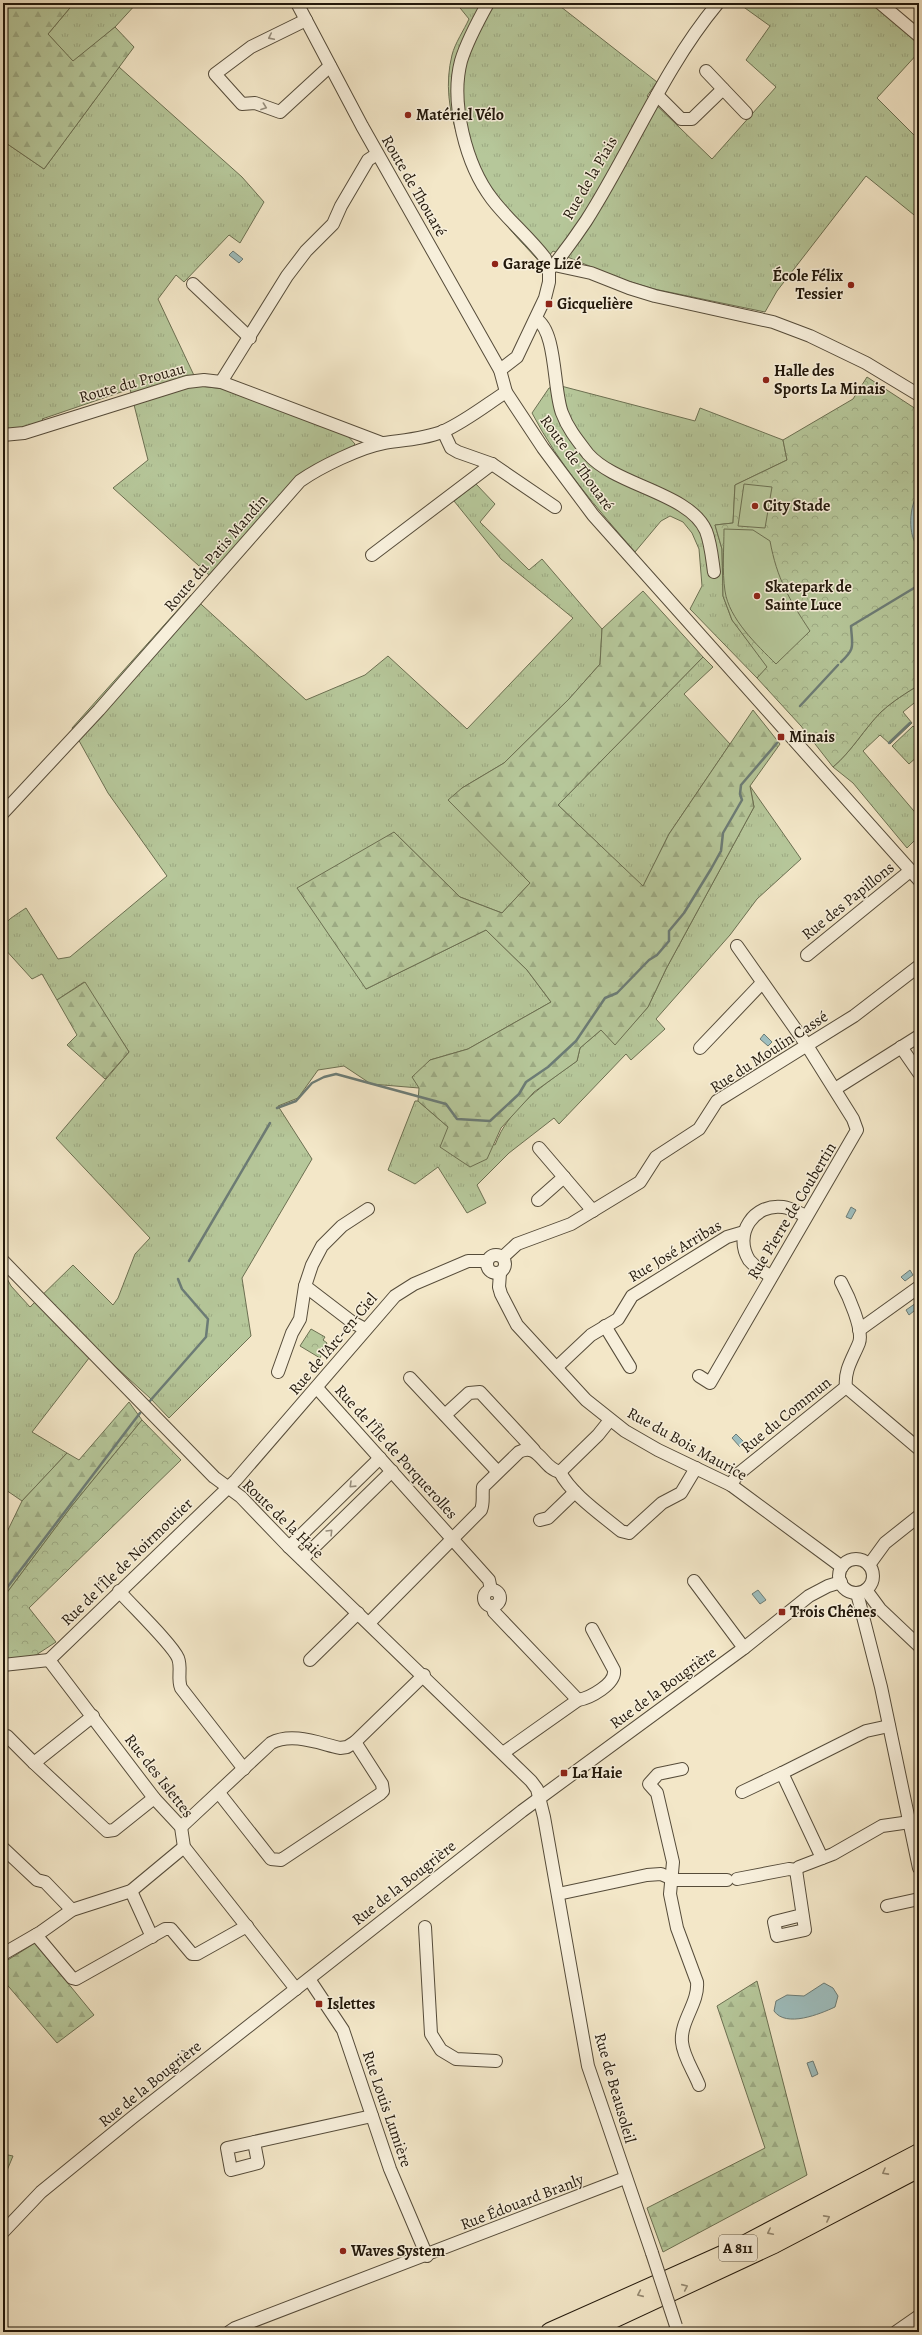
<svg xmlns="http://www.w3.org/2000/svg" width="922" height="2335" font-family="Alegreya,serif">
  <defs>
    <pattern id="grass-tufts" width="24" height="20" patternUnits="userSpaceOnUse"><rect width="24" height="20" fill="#b6c79a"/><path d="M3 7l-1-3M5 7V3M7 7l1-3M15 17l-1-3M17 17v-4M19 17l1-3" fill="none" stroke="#9caa83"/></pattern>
    <pattern id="forest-firs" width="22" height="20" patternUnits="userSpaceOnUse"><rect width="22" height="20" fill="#b6c79a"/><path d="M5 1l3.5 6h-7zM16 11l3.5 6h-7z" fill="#9caa83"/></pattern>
    <pattern id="park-crowns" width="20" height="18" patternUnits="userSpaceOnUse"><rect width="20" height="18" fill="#b6c79a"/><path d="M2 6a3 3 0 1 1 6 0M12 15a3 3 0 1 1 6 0" fill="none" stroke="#9caa83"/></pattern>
  </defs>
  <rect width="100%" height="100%" fill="#f3e7c8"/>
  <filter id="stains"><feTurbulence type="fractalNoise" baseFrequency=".005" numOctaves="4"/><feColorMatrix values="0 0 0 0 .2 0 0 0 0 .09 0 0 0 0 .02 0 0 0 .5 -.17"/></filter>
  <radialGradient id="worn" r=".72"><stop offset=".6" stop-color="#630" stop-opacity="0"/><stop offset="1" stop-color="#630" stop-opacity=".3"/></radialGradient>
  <g fill="url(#grass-tufts)" stroke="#6c7052">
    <path d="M74 3H137L115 27 73 62 48 34Z"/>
    <path d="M456 3H556L657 82 647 96 712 159 776 87 746 60 770 26 738 3H872L919 41V52L877 98 919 140V219L866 176 777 291 765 312 654 289 621 279 553 251 542 265C528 248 509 231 497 212 467 166 438 111 452 55 455 43 464 30 469 19Z"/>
    <path d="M119 67 242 177 264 202 240 243 229 235 184 282 176 275 158 299 199 386 225 389 346 434 355 444 350 450 312 468 249 531 209 575 113 488 148 460 130 389 42 419 52 428 3 441V141L44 169Z"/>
    <path d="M561 386 695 421 700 408 783 440 787 460 735 485 733 523 715 525 722 549 723 596 732 620 768 667 757 678 690 609 702 586 699 549 692 533 683 522 670 516 661 521 635 552C597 508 559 465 532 413L549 388Z"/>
    <path d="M476 484 495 504 480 522 529 570 542 559 602 629 600 664 569 699 504 763 462 788 530 883 502 913 460 897 394 832 366 989 486 930 527 970 551 1002 468 1049 430 1060 419 1088 371 1084 344 1066 318 1070 298 1098 278 1106 312 1159 242 1278 251 1336 169 1418 150 1398 96 1349 32 1432 67 1453 22 1501 3 1488V1271L11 1286 30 1307 73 1265 113 1305 118 1298 135 1254 150 1238 56 1138 129 1052 84 982 57 1000 42 974 32 979 3 947C3 920 4 923 26 908L58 959 70 957 167 876 108 793 72 728 191 595 306 700 365 675 388 656 467 729 573 618 501 559 454 501Z"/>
    <path d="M703 657 713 667 684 694 730 744 669 834 643 887 558 805Z"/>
    <path d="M919 685V699L903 712 912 723 890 744 880 735 863 751 919 817V836L907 848 853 783 833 767C852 751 864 729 881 712 893 701 906 693 919 685Z"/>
    <path d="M913 726 919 732V755L909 764 892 746Z"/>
    <path d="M750 786 801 859 757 899 730 935 656 1019 665 1029 631 1060 626 1054 559 1124 554 1118 509 1153 477 1185 486 1203 467 1213 438 1167 415 1184 388 1170 415 1101H418L448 1127 495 1145C509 1107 545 1084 577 1061L580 1048 601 1030 615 1044 648 1007 666 969 754 807Z"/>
    <path d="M3 2154 13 2156 3 2180Z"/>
  </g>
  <g fill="url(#forest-firs)" stroke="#6c7052">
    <path d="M3 3H74L48 34 73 61 115 27 134 47 44 169 3 141Z"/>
    <path d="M643 591 703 657 558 805 643 886 669 834 753 710 780 744 750 786 754 807 666 969 648 1007 615 1045 601 1030 580 1048 577 1061 534 1092 501 1128 487 1159 470 1167 440 1147 448 1127 418 1101 419 1088 412 1077 430 1060 468 1049 551 1002 527 970 486 930 366 989 297 888 394 832 460 897 502 913 530 883 448 800 462 788 504 763 569 699 600 664 602 629Z"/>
    <path d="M85 982 129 1052 105 1079 67 1045 77 1035 57 1000Z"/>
    <path d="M129 1402 142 1420 71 1507 3 1598V1535L6 1534 22 1501 67 1453 79 1460Z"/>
    <path d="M35 1943 94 2015 57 2043 3 1980V1963Z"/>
    <path d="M757 1981 807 2175 663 2252 647 2208 765 2148 717 2006Z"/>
  </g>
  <g fill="url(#park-crowns)" stroke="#6c7052">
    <path d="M867 377 919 411V685C906 693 893 701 881 712 864 729 852 751 833 767L801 726 757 678 767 667 732 620 723 596 722 549 715 525 733 523 735 485 787 460 783 440 853 399Z"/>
    <path d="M311 1329 325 1337 323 1340 327 1343 320 1358 300 1346Z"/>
    <path d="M142 1420 181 1460 29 1608 56 1642 36 1655 3 1662V1598L71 1507Z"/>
  </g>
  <g fill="#b6c79a" stroke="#6c7052">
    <path d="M744 484 772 487 765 528 738 526Z"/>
    <path d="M724 529 753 530 770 541C777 579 789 599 810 631L776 664C757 645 729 619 725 591 722 571 724 549 724 529Z"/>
  </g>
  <g fill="#9ebebe" stroke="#6c7c76">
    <path d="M233 251 243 259 239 263 229 255Z"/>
    <path d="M919 493V547C907 538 909 503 919 493Z"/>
    <path d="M764 1034 772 1042 768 1046 760 1039Z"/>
    <path d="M851 1207 856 1210 851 1219 846 1217Z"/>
    <path d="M910 1270 913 1275 905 1281 901 1277Z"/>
    <path d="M916 1303 919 1307 909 1315 906 1310Z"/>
    <path d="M736 1434 745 1443 740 1447 732 1438Z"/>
    <path d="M758 1590 766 1600 760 1604 752 1594Z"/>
    <path d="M824 1983 833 1988 838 1996 835 2007C820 2014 786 2028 774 2011L776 2001 787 1995 804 1996Z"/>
    <path d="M813 2061 818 2074 812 2077 807 2063Z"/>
  </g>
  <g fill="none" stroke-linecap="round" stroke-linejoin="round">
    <g stroke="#6c7c76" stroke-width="2.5">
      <path d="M841 662C856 648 852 646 851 626L919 585"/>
      <path d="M800 706 838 665"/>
      <path d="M889 743 910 723"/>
      <path d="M277 1108 296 1101 312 1083 324 1077 336 1074 446 1104 457 1119 490 1121 519 1094 526 1082 548 1067 576 1041 605 998 617 993 649 960 657 955 669 941V931L684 913 711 869 721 851 723 833 742 800 740 794 741 785 777 743"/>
      <path d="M189 1261 270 1123"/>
      <path d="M149 1402 206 1337 208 1319 182 1289 178 1279"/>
      <path d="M3 1593 140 1413"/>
    </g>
    <g stroke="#564c3a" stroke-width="14">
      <g id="minor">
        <path d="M297 3 362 126 500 370 506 392 543 448 593 515 919 880"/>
        <path d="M488 3C478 21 467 41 461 61 450 103 466 165 492 199 508 220 529 237 545 258L549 269V282L545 298 517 357 500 370"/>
        <path d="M880 3 919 36"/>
        <path d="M306 20 251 47 215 74 242 104 255 103 280 112 330 66"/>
        <path d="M706 71 746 113"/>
        <path d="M657 95 681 119H692L723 89"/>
        <path d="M554 265 591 273 629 288 655 296 773 322 810 336 866 363 919 395"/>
        <path d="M549 269 554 265C565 251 576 236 586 221 632 149 663 69 718 3"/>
        <path d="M193 284 250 338"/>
        <path d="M536 319C557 331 553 390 562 413 568 429 578 441 588 454 616 486 690 493 706 531 711 544 712 558 714 572"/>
        <path d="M221 382 287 276 306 251 333 224 341 206 368 160 377 154"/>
        <path d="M443 431 451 448 458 452 492 464 555 507"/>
        <path d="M3 435 24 433 187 382 204 380 221 382 382 443"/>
        <path d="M372 555 492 464"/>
        <path d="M3 813 99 710 300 481C320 467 361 447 384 443 404 440 425 439 444 431 466 421 486 405 506 392"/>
        <path d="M807 955 910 871"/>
        <path d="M901 1047 919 1073"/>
        <path d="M700 1048 762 983"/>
        <path d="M835 1089 919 1036"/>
        <path d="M539 1148 593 1211"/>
        <path d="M538 1200 564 1177"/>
        <circle cx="496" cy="1264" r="9"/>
        <path d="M503 1257 517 1244 571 1224 640 1182 656 1157 699 1129 717 1101 854 1016 919 966"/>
        <path d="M3 1261 214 1477 241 1497 289 1547 531 1781 537 1789 544 1817 588 2066 652 2253"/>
        <path d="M500 1273 499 1287 501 1294 517 1325 586 1400 625 1431 658 1450 731 1485 842 1567"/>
        <path d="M771 1276C763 1272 755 1267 749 1260 733 1234 754 1203 783 1207 791 1208 799 1213 806 1216"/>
        <path d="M841 1282C848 1295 864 1330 859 1343 853 1358 844 1370 846 1387L919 1449"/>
        <path d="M305 1286 352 1322 365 1329"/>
        <path d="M605 1326 630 1367"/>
        <path d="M859 1330 919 1287"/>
        <path d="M557 1367 591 1335 618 1319 632 1296 727 1237 744 1232"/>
        <path d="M278 1372 292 1333 300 1319 305 1286 312 1265 322 1246 342 1226 368 1209"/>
        <path d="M699 1376 710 1383 857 1130 853 1119 806 1044 737 946"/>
        <path d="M410 1378 497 1471"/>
        <path d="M317 1388 489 1580 491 1590"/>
        <path d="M445 1415 469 1393 480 1392 534 1450"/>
        <path d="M560 1472C571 1494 602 1515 621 1531L629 1533 662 1503 681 1493 696 1468"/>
        <path d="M731 1485 737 1475 846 1387"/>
        <path d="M540 1520 548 1518 575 1492"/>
        <path d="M289 1547 380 1458"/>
        <path d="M302 1559 392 1471"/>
        <circle cx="856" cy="1576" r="17"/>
        <path d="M869 1565 885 1543 919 1516"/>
        <path d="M694 1581 744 1648"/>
        <circle cx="492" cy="1598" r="8"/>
        <path d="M866 1590 880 1609 919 1646"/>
        <path d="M119 1591C131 1605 172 1644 178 1658 182 1668 177 1678 181 1688L244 1769"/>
        <path d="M857 1593 881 1687 919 1868"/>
        <path d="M492 1606 494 1612 578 1700"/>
        <path d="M369 1623 481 1510C484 1502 482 1496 483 1487L519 1452C539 1442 543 1469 560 1472L598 1435 610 1420"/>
        <path d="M49 1660 236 1480 395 1296 414 1284 468 1261H487"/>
        <path d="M49 1660 154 1798 181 1827 184 1847 296 1989"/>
        <path d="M310 1660 358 1613"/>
        <path d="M3 1665 49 1660"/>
        <path d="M93 1716 34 1763 107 1831 114 1830 154 1798"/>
        <path d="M7 1736 34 1763"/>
        <path d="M503 1753 578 1700C590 1698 616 1684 614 1670L592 1629"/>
        <path d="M682 1769 658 1774 649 1784 657 1793 673 1862 670 1894 677 1928 697 1982C699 2003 680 2021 682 2042 683 2056 694 2072 699 2085"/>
        <path d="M782 1773 866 1731 889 1726"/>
        <path d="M742 1792 782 1773 822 1858"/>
        <path d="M219 1793 271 1859 281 1860 380 1794 383 1791 382 1784 355 1742"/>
        <path d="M181 1827 271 1743C292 1732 318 1743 340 1748L347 1747 355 1742 424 1675"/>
        <path d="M3 1848 37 1880 45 1882 72 1910"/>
        <path d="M796 1870 805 1930 777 1936 774 1922 802 1915"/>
        <path d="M796 1870 799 1867 833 1854 882 1826 910 1822"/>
        <path d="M737 1879 789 1869 796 1870"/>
        <path d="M131 1891 152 1937"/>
        <path d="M558 1894 647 1875 661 1874 675 1880H727"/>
        <path d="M887 1906 919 1899"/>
        <path d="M425 1927 431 2034 441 2050 456 2059 496 2061"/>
        <path d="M36 1935 72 1978 76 1979 165 1929H171L192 1954H197L247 1926"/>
        <path d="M3 1954 41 1932 72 1910 131 1891 184 1847"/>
        <path d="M309 1979 343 2030 390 2169 427 2256"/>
        <path d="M254 2142 258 2163 231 2170 227 2148 372 2116"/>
        <path d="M3 2232 41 2192 133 2117 522 1811 744 1648 809 1596 828 1586 841 1582"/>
        <path d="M229 2332 235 2328 625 2178"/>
        <path d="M896 2332 919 2316"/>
      </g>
    </g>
    <g stroke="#22180b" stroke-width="20">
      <g id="highway">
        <path d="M550 2332 738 2248 919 2153"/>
        <path d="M585 2332 774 2244 919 2168"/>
      </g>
    </g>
    <use href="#minor" stroke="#f7efdb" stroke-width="12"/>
    <use href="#highway" stroke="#f3e7c8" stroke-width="18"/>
    <g stroke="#564c3a" stroke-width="14" stroke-linecap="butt">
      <path id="minor-bridge" d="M652 2253 676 2326"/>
    </g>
    <use href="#minor-bridge" stroke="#f7efdb" stroke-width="12"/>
  </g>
  <defs><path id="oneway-chevron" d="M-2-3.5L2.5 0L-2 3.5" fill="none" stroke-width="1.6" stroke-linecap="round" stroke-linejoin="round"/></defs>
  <g stroke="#978e7d">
    <use href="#oneway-chevron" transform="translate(271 37) rotate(154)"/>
    <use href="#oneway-chevron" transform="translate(264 107) rotate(20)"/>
    <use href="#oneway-chevron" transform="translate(352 1485) rotate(136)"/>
    <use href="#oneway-chevron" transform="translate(330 1532) rotate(-45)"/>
  </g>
  <g stroke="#958a73">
    <use href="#oneway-chevron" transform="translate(885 2172) rotate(151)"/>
    <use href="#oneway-chevron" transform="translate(827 2218) rotate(-28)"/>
    <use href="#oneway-chevron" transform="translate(770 2232) rotate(153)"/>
    <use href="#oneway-chevron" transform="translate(685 2287) rotate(-24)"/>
    <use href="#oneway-chevron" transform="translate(640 2294) rotate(156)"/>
  </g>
  <g fill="#8f2418" stroke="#f7efdb" stroke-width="1.5">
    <circle cx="408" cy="115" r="4"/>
    <circle cx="495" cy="264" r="4"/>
    <circle cx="851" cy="285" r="4"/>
    <rect x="545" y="300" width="8" height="8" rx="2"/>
    <circle cx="766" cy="380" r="4"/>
    <circle cx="755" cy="506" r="4"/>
    <circle cx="757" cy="596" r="4"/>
    <rect x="777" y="733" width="8" height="8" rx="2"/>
    <rect x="778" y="1608" width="8" height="8" rx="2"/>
    <rect x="560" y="1769" width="8" height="8" rx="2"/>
    <rect x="315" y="2000" width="8" height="8" rx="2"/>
    <circle cx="343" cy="2251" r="4"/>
  </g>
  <g text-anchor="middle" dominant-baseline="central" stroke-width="3" stroke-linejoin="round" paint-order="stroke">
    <rect fill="#f7efdb" stroke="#625849" stroke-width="1" x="719" y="2235" width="38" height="26" rx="3"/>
    <g font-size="15" font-weight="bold" fill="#22180b">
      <text x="738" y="2248">A 811</text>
    </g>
    <g font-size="16" font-weight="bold" fill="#22180b" stroke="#f7efdb" text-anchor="start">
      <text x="416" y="115">Matériel Vélo</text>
      <text x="503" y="264">Garage Lizé</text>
      <text x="843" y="276" text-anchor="end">École Félix<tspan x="843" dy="18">Tessier</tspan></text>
      <text x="557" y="304">Gicquelière</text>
      <text x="774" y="371">Halle des<tspan x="774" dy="18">Sports La Minais</tspan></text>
      <text x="763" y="506">City Stade</text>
      <text x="765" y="587">Skatepark de<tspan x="765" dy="18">Sainte Luce</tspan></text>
      <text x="789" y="737">Minais</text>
      <text x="790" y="1612">Trois Chênes</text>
      <text x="572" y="1773">La Haie</text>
      <text x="327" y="2004">Islettes</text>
      <text x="351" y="2251">Waves System</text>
    </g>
    <g font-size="16" fill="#22180b" stroke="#f7efdb">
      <text transform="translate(590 178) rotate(-60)">Rue de la Piais</text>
      <text transform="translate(414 186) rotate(60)">Route de Thouaré</text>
      <text transform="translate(132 383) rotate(-16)">Route du Prouau</text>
      <text transform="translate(577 463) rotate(54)">Route de Thouaré</text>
      <text transform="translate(216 553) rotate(-49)">Route du Patis Mandin</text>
      <text transform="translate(848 901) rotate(-39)">Rue des Papillons</text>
      <text transform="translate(769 1052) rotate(-33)">Rue du Moulin Cassé</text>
      <text transform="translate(792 1211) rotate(-59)">Rue Pierre de Coubertin</text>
      <text transform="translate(675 1251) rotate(-31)">Rue José Arribas</text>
      <text transform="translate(333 1344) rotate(-50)">Rue de l'Arc-en-Ciel</text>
      <text transform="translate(786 1415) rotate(-39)">Rue du Commun</text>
      <text transform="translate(687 1444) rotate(29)">Rue du Bois Maurice</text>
      <text transform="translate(396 1452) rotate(48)">Rue de l'Île de Porquerolles</text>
      <text transform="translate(283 1519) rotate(44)">Route de la Haie</text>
      <text transform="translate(127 1562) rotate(-44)">Rue de l'Île de Noirmoutier</text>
      <text transform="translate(663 1688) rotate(-36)">Rue de la Bougrière</text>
      <text transform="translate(159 1776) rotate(52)">Rue des Islettes</text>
      <text transform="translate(404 1883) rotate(-38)">Rue de la Bougrière</text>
      <text transform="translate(150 2084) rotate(-39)">Rue de la Bougrière</text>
      <text transform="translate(615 2088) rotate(74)">Rue de Beausoleil</text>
      <text transform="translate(387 2109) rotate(71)">Rue Louis Lumière</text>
      <text transform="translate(522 2202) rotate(-21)">Rue Édouard Branly</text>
    </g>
  </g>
  <rect width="922" height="2335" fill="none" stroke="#f3e7c8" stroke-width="16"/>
  <rect x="4" y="4" width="914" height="2327" fill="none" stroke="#22180b" stroke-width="2"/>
  <rect x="8" y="8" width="906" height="2319" fill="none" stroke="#22180b"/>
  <rect width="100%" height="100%" filter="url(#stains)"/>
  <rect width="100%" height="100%" fill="url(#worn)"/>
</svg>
